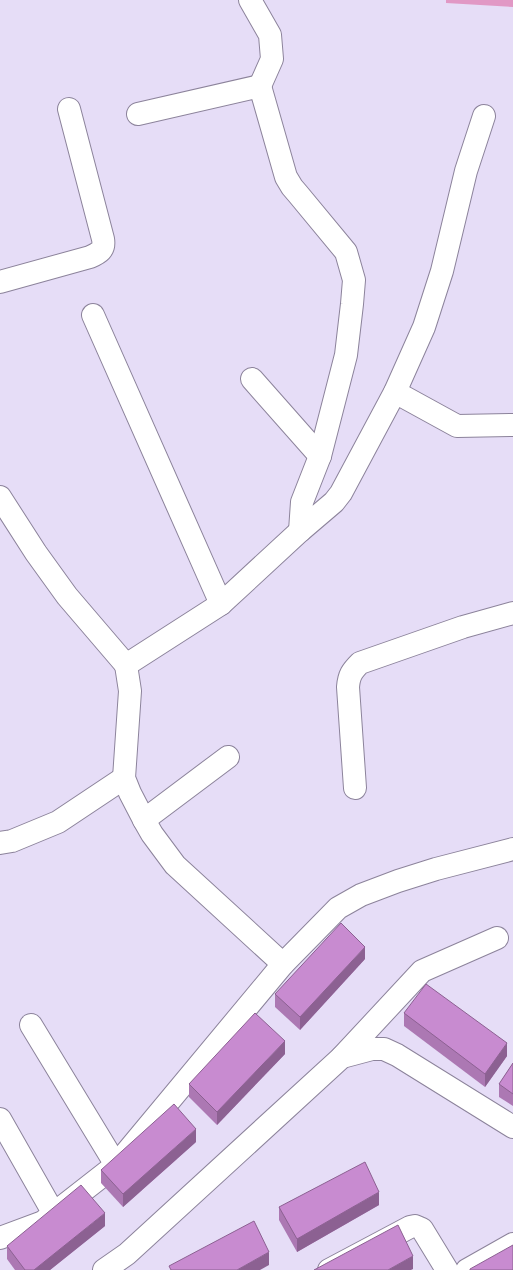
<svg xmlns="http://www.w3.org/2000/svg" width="513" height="1270" font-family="Spectral,serif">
  <rect width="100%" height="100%" fill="#e6ddf7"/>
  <path fill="#e198c5" d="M446 0H513V7L446 3Z"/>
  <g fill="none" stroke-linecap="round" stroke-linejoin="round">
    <g stroke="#8c839b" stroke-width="24">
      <g id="minor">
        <path d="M250 0 270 35 272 59 260 86"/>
        <path d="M138 114 260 86 286 177 292 187 298 194 346 252 354 280 352 304 346 355 320 456 302 502 300 531"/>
        <path d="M0 282 90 257C99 253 105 250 103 239L69 109"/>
        <path d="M93 315 221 604"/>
        <path d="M252 379 320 456"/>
        <path d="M395 392 457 426 513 425"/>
        <path d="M0 497 36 553 67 596 126 665 221 604 300 531 334 502 341 493 395 392 424 327 442 271 466 171 484 116"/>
        <path d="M126 665 130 691 124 778 130 793 144 820 152 834 175 865 283 964"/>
        <path d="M355 788 348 687C349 675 352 671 360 663L463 627 513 613"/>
        <path d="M144 820 228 757"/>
        <path d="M0 843 12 841 58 822 124 778"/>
        <path d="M31 1025 116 1165"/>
        <path d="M342 1057 422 971 497 938"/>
        <path d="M0 1119 54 1214"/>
        <path d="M0 1238 43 1222 116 1165 283 964 338 908 361 895 398 881 436 869 513 849"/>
        <path d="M104 1270 127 1254 342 1057 372 1049H384L397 1055 513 1127"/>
        <path d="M329 1270 410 1227 415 1226 422 1229 447 1270"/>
        <path d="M467 1270 513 1244"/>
      </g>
    </g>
    <use href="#minor" stroke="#fff" stroke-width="22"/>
  </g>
  <g fill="#ac78b3">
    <path d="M365 959 300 1030 275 1007V994Z"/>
    <path d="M404 1013 507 1056 485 1087 404 1026Z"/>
    <path d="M285 1054 217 1125 189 1097V1084Z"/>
    <path d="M513 1063V1106L499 1097V1084Z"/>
    <path d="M196 1142 123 1207 101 1183V1170Z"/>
    <path d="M379 1205 297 1252 279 1220V1207Z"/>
    <path d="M105 1226 50 1270H15L7 1259V1246Z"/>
  </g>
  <g fill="#8c6192">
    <path d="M365 947V959L300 1030V1017Z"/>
    <path d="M285 1041V1054L217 1125V1112Z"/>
    <path d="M507 1043V1056L485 1087V1074Z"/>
    <path d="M196 1129V1142L123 1207V1194Z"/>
    <path d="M379 1192V1205L297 1252V1239Z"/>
    <path d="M105 1213V1226L50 1270H34Z"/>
    <path d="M269 1252V1265L260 1270H237Z"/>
    <path d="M413 1256V1269L411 1270H388Z"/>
  </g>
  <g fill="#c88bd0" stroke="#8c6192">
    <path d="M341 923 365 947 300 1017 275 994Z"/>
    <path d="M426 984 507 1043 485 1074 404 1013Z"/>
    <path d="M255 1013 285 1041 217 1112 189 1084Z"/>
    <path d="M513 1063V1094L499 1084Z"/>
    <path d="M174 1104 196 1129 123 1194 101 1170Z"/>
    <path d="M365 1162 379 1192 297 1239 279 1207Z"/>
    <path d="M81 1185 105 1213 34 1270H25L7 1246Z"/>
    <path d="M254 1221 269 1252 237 1270H171L169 1266Z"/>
    <path d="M398 1225 413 1256 388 1270H314Z"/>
    <path d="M513 1245V1270H470V1269Z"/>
  </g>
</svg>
